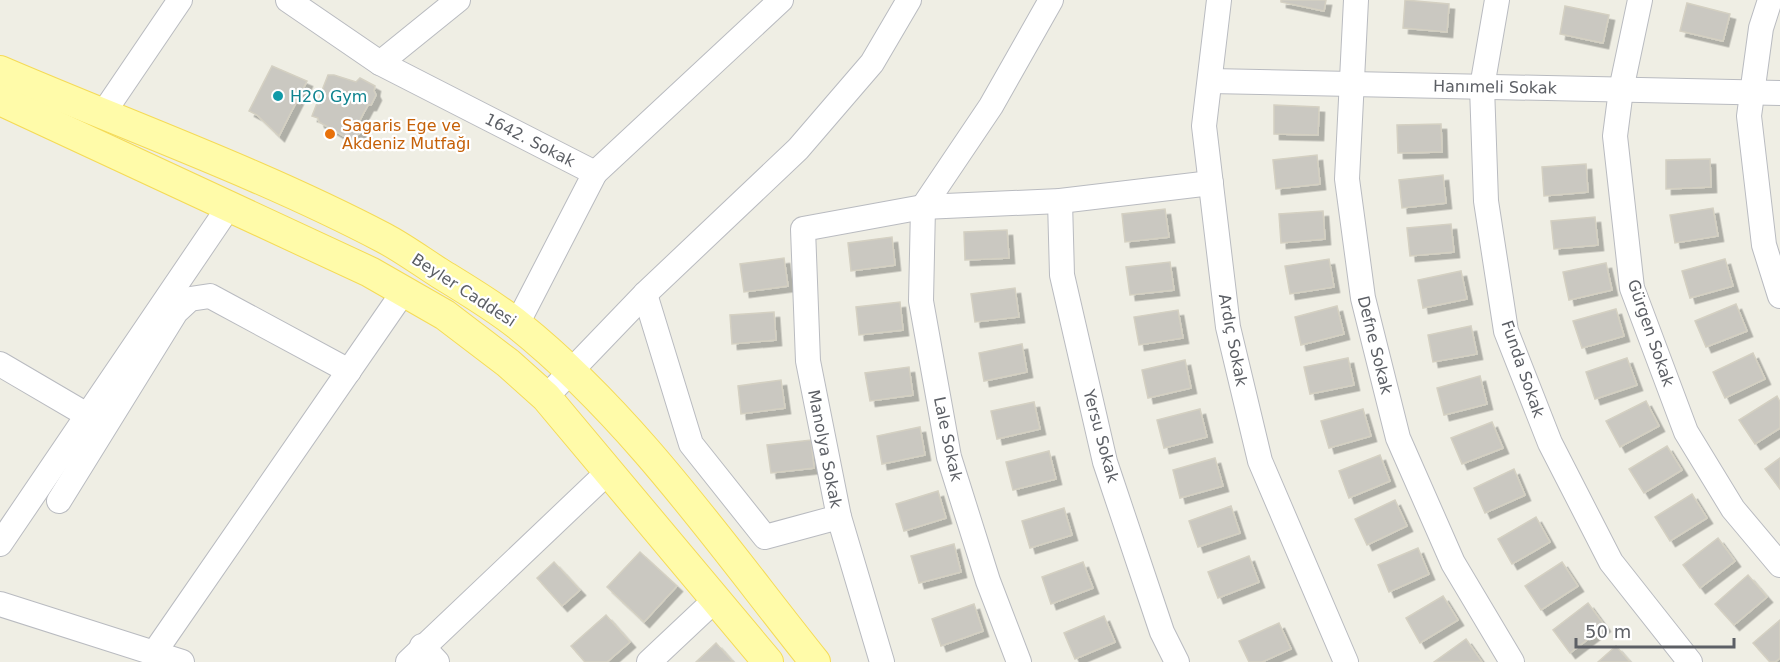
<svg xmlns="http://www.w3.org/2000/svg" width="1780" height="662" font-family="'DejaVu Sans',sans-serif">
  <defs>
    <filter id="shadow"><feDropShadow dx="5.5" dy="5.5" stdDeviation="0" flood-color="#0004"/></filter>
  </defs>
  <rect width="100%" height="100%" fill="#efeee4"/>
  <g fill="#cac8c1" stroke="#d4d0c2" stroke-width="1.5" filter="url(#shadow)">
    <path d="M1281 0H1326L1324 11 1281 2Z"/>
    <path d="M1405 0 1449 4 1447 32 1403 28Z"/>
    <path d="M1687 3 1730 14 1723 41 1680 31Z"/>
    <path d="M1565 6 1609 15 1603 43 1560 34Z"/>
    <path d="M272 66 307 81 279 136 257 115 249 111Z"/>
    <path d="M328 75H334L356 82 360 78 375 86 374 91 376 95 371 105H368L360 120 362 128 359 134 349 139 319 122 318 118 312 116Z"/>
    <path d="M1274 105 1319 107 1318 135 1274 134Z"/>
    <path d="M1441 124 1442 152 1398 153 1397 125Z"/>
    <path d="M1317 155 1320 184 1276 189 1273 160Z"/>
    <path d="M1710 159 1711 187 1666 189V160Z"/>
    <path d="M1586 164 1588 192 1544 196 1542 167Z"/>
    <path d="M1443 175 1446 203 1402 208 1399 180Z"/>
    <path d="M1713 208 1718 236 1675 243 1670 215Z"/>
    <path d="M1165 209 1169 237 1125 242 1122 214Z"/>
    <path d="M1323 211 1325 239 1281 243 1279 214Z"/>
    <path d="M1595 217 1598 245 1554 249 1551 221Z"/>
    <path d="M1451 224 1454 252 1410 256 1407 228Z"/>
    <path d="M1007 230 1009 258 965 260 964 232Z"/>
    <path d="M892 237 895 265 851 271 848 243Z"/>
    <path d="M784 258 788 286 744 292 740 264Z"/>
    <path d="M1329 259 1334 287 1290 294 1285 266Z"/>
    <path d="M1725 259 1733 286 1690 298 1682 271Z"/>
    <path d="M1170 262 1174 290 1130 295 1126 267Z"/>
    <path d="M1606 263 1612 290 1569 300 1563 272Z"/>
    <path d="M1461 271 1467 299 1423 308 1418 280Z"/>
    <path d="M1015 288 1019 317 975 322 971 294Z"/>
    <path d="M900 302 903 330 859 335 856 307Z"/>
    <path d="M1736 304 1747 331 1706 347 1695 321Z"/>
    <path d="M1337 306 1344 334 1301 345 1295 317Z"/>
    <path d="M1616 309 1624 336 1582 348 1573 321Z"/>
    <path d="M1178 310 1183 338 1139 345 1134 317Z"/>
    <path d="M774 312 776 340 732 344 730 315Z"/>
    <path d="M1471 326 1477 354 1433 362 1428 335Z"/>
    <path d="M1022 344 1027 372 984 381 979 353Z"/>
    <path d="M1753 353 1765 379 1725 398 1713 372Z"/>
    <path d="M1348 358 1354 385 1310 394 1304 367Z"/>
    <path d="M1627 358 1637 385 1595 399 1586 372Z"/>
    <path d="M1185 360 1191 388 1148 398 1142 370Z"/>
    <path d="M909 367 913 395 870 401 865 373Z"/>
    <path d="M1480 376 1487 404 1444 415 1437 388Z"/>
    <path d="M781 380 785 408 741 414 738 386Z"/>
    <path d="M1777 396 1780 402V428L1755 444 1739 420Z"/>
    <path d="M1646 401 1659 426 1620 447 1606 421Z"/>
    <path d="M1034 402 1040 429 997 439 991 411Z"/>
    <path d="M1200 409 1207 437 1164 448 1157 420Z"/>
    <path d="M1363 409 1371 436 1329 448 1321 421Z"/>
    <path d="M1492 422 1503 448 1462 464 1451 438Z"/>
    <path d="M920 427 925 455 882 464 877 436Z"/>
    <path d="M811 440 814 468 771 473 767 445Z"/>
    <path d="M1667 446 1682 470 1644 493 1629 469Z"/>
    <path d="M1049 451 1056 479 1013 490 1006 462Z"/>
    <path d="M1380 455 1390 481 1349 498 1339 471Z"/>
    <path d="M1215 458 1223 486 1180 498 1173 470Z"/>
    <path d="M1780 458V489L1765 469Z"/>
    <path d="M1514 469 1525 495 1485 513 1474 488Z"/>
    <path d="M938 491 946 518 904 531 896 504Z"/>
    <path d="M1692 494 1707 518 1670 541 1655 517Z"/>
    <path d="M1395 500 1407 526 1367 545 1355 519Z"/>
    <path d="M1231 506 1240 533 1198 547 1189 521Z"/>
    <path d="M1064 508 1072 535 1030 548 1022 521Z"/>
    <path d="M1536 517 1550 542 1512 564 1498 539Z"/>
    <path d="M1718 538 1735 561 1700 588 1683 565Z"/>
    <path d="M954 544 961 572 919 583 911 556Z"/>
    <path d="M1418 548 1429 574 1389 592 1378 565Z"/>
    <path d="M640 552 677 586 644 622 607 587Z"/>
    <path d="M1249 556 1259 582 1218 598 1208 572Z"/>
    <path d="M554 562 580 590 562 606 537 578Z"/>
    <path d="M1083 562 1093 588 1051 604 1042 577Z"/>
    <path d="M1562 562 1578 586 1541 610 1525 586Z"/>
    <path d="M1748 575 1767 597 1734 625 1715 604Z"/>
    <path d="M1443 596 1458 620 1420 643 1406 618Z"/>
    <path d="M1588 603 1605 626 1570 653 1553 630Z"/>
    <path d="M974 604 983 631 941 646 932 619Z"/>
    <path d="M606 615 630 642 607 662H585L571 646Z"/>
    <path d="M1104 616 1115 642 1075 659 1064 633Z"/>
    <path d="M1780 620V658L1775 662H1770L1753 643Z"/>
    <path d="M1279 623 1291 649 1262 662H1249L1239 641Z"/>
    <path d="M1466 639 1482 662H1434Z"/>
    <path d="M716 643 733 662H696Z"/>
    <path d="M1616 646 1630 662H1598Z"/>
  </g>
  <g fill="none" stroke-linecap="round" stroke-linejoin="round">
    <g stroke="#b9bbc0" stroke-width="26">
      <g id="minor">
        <path d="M288 0 380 63 595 173 517 324"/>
        <path d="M1219 0 1204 126 1228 327 1260 461 1346 662"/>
        <path d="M1356 0 1347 179 1363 298 1398 438 1453 563 1512 662"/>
        <path d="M1497 0 1482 87 1486 201 1506 331 1550 443 1611 562 1690 662"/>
        <path d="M1640 0 1621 90 1615 136 1632 288 1686 432 1733 509 1780 565"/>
        <path d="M1770 0 1761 28 1749 116 1764 245 1780 296"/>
        <path d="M380 63 458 0"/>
        <path d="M1210 81 1780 93"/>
        <path d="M102 115 180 0"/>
        <path d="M595 173 781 0"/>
        <path d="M1060 201 1062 275 1105 462 1162 632 1177 662"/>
        <path d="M645 294 691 444 765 537 839 517"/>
        <path d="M0 364 87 415"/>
        <path d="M546 397 645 294 798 149 872 63 909 0"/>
        <path d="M59 501 176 312 190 299 210 296 349 371"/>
        <path d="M0 544 230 205"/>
        <path d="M0 604 182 662"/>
        <path d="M422 646 437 662"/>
        <path d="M154 653 404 291"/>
        <path d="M408 662 609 471"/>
        <path d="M649 662 716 599"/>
        <path d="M882 662 839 517 808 361 803 229 923 207 1060 201 1211 183"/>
        <path d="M1019 662 988 581 949 457 921 301 923 207 991 106 1051 0"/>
      </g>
    </g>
    <g stroke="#f5db57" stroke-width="32">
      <g id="major">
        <path d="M0 71C128 126 260 173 384 238 403 248 422 262 441 274 467 290 494 306 518 325 634 418 723 547 815 662"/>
        <path d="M0 100 370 272 445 315 508 363 546 397 768 662"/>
      </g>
    </g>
    <use href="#minor" stroke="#fff" stroke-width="24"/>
    <use href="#major" stroke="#fffba9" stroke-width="30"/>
  </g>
  <circle fill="#0f9aa8" stroke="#fff" stroke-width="2" cx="278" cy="96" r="6"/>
  <circle fill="#e8710a" stroke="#fff" stroke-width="2" cx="330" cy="134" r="6"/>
  <g text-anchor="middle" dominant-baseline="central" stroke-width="4.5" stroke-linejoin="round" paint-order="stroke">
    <g font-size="16" fill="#5c5f65" stroke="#fff">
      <text transform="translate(1495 87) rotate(1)">Hanımeli Sokak</text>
      <text transform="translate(530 140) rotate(27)">1642. Sokak</text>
      <text transform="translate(464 290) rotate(33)">Beyler Caddesi</text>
      <text transform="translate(1651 333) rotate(71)">Gürgen Sokak</text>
      <text transform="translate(1233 340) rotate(79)">Ardıç Sokak</text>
      <text transform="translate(1375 345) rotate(76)">Defne Sokak</text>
      <text transform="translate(1523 369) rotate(71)">Funda Sokak</text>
      <text transform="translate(1101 436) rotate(75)">Yersu Sokak</text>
      <text transform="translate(948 439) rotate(78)">Lale Sokak</text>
      <text transform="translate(825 449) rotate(79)">Manolya Sokak</text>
    </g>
    <g font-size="16" fill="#0d838f" stroke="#fff" text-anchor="start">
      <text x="290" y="96">H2O Gym</text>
    </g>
    <g font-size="16" fill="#c56008" stroke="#fff" text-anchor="start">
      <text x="342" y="125">Sagaris Ege ve<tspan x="342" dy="18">Akdeniz Mutfağı</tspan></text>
    </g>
  </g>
  <path d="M1576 638v9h158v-9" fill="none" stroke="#5c5f65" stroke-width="3"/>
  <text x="1585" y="638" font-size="18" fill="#5c5f65" stroke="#ffffff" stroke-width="4.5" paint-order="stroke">50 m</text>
</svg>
